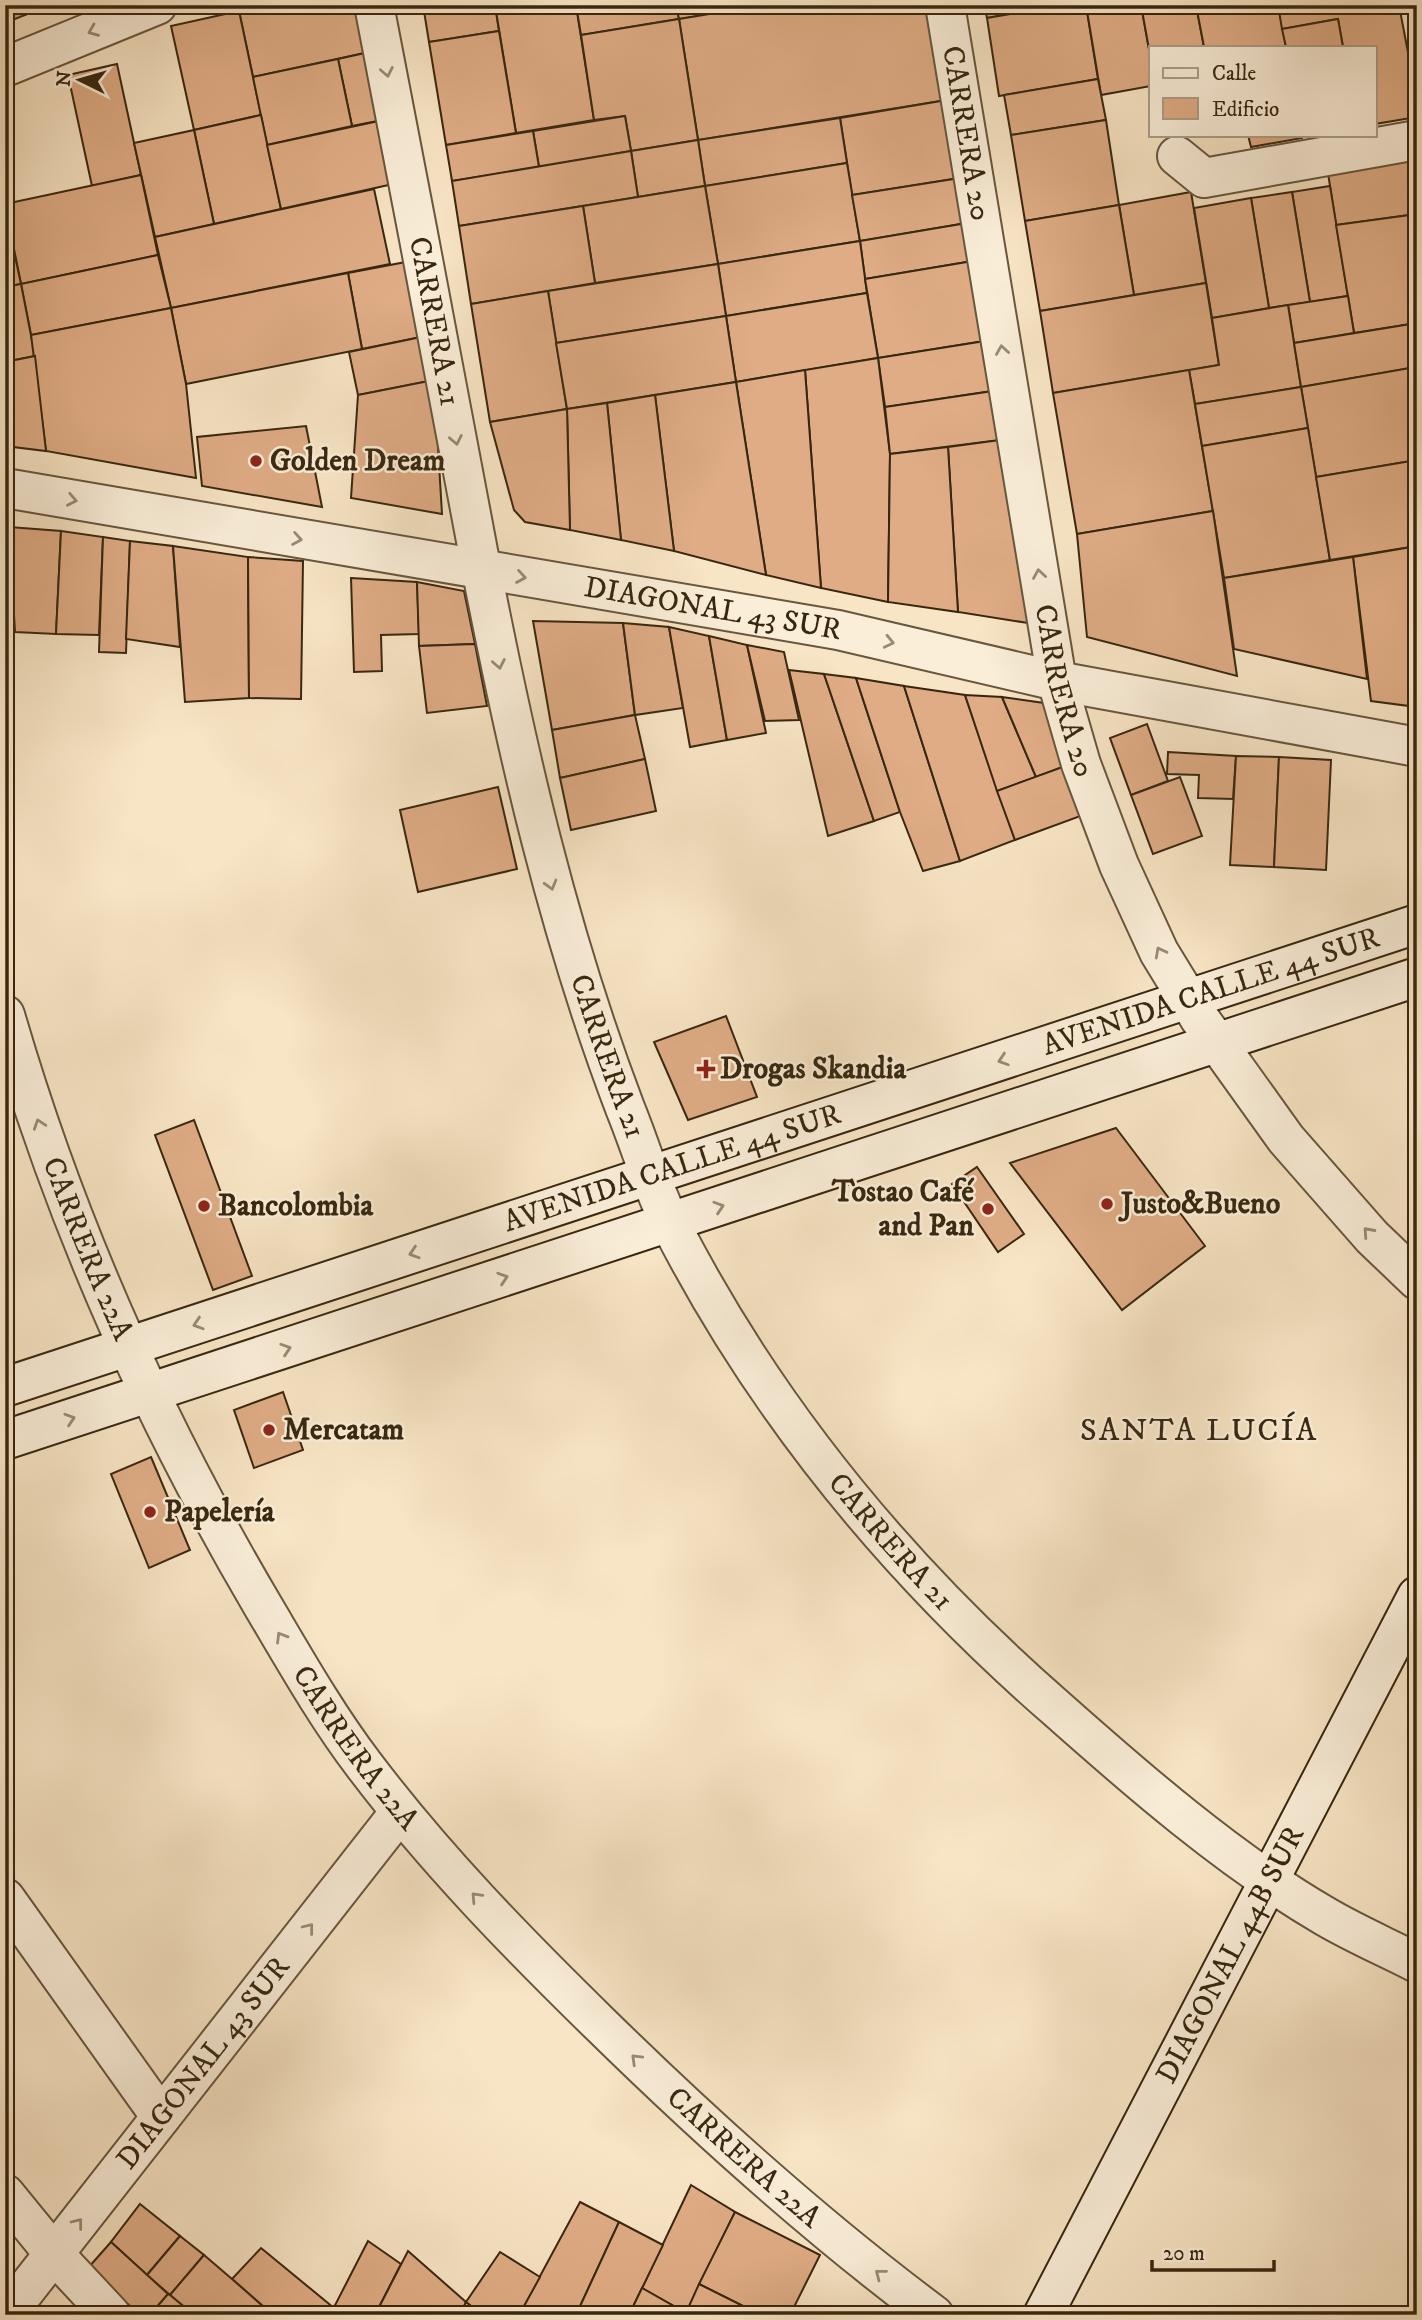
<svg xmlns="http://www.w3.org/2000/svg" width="1422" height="2320" font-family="'IM FELL DW Pica',serif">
  <rect width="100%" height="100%" fill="#f8e5c5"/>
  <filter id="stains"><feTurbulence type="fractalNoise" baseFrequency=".00286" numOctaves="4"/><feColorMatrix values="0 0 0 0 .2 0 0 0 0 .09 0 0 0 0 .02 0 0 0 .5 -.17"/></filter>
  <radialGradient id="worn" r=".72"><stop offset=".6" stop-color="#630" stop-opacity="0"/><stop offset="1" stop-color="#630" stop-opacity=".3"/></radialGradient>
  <g fill="#dfac85" stroke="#382710" stroke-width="2">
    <path d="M5 5H21L25 15 5 23Z"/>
    <path d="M21 5H50L25 15Z"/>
    <path d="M266 5H364L374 51 253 77 239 11Z"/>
    <path d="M423 5H495L499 31 429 42Z"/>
    <path d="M495 5H576L594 120 516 133Z"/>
    <path d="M576 5H676L679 19 581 35Z"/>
    <path d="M676 5H764L679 19Z"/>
    <path d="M764 5H932L947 100 698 140 679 19Z"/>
    <path d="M984 5H1062L987 18Z"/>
    <path d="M1062 5H1086L1098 79 999 96 987 18Z"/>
    <path d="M1086 5H1141L1151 60V86L1101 95Z"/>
    <path d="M1141 5H1196L1204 47H1151V60Z"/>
    <path d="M1196 5H1278L1286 47H1204Z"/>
    <path d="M1278 5H1399L1417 100V117L1375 124V47H1343L1338 19 1282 29Z"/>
    <path d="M239 11 261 115 194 130 171 26Z"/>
    <path d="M679 19 698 140 631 151 625 116 594 120 581 35Z"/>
    <path d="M1338 19 1343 47H1286L1282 29Z"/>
    <path d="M499 31 516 133 446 145 429 42Z"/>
    <path d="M374 51 388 119 352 126 338 59Z"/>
    <path d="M338 59 352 126 267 145 253 77Z"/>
    <path d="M117 64 141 175 92 186 68 75Z"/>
    <path d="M1098 79 1106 120 1011 135 1004 95Z"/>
    <path d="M947 100 960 178 852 195 840 118Z"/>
    <path d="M261 115 281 209 214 224 194 130Z"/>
    <path d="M625 116 631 151 539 167 533 131Z"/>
    <path d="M840 118 847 163 705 186 698 140Z"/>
    <path d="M388 119 402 182 281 209 267 145Z"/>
    <path d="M1106 120 1119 205 1025 221 1011 135Z"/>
    <path d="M194 130 214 224 155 237 134 143Z"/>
    <path d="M533 131 539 167 452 181 446 145Z"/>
    <path d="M1248 135H1302V138L1251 147Z"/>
    <path d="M698 140 705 186 638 197 631 151Z"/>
    <path d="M631 151 638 197 459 226 452 181Z"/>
    <path d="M1417 155V214L1336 225 1328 173Z"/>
    <path d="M847 163 860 241 718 264 705 186Z"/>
    <path d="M141 175 158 255 21 284 5 204Z"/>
    <path d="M960 178 967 223 860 241 852 195Z"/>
    <path d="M705 186 718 264 595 283 583 206Z"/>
    <path d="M1330 186 1348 296 1310 302 1292 192Z"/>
    <path d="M374 189 390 264 171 308 155 237Z"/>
    <path d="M1191 192 1206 283 1134 295 1119 205Z"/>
    <path d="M1292 192 1310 302 1269 308 1251 198Z"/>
    <path d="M1251 198 1269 308 1212 318 1194 208Z"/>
    <path d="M1119 205 1134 295 1040 311 1025 221Z"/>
    <path d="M583 206 595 283 471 304 459 226Z"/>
    <path d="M5 210 21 284 5 287Z"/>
    <path d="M1417 214V323L1354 333 1336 225Z"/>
    <path d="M967 223 973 261 865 279 860 241Z"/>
    <path d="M860 241 867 293 726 316 718 264Z"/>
    <path d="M158 255 171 308 31 335 21 284Z"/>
    <path d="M411 261 426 336 362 349 348 273Z"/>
    <path d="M973 261 985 341 878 358 865 279Z"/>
    <path d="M718 264 726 316 556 343 548 291Z"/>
    <path d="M348 273 362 349 186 384 171 308Z"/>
    <path d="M1206 283 1219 365 1053 393 1040 311Z"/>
    <path d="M21 284 35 356 5 362V287Z"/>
    <path d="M548 291 567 409 490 422 471 304Z"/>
    <path d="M867 293 878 358 736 382 726 316Z"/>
    <path d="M1348 296 1354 333 1294 343 1288 305Z"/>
    <path d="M1288 305 1301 387 1195 404 1189 370 1219 365 1212 318Z"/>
    <path d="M171 308 186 384 196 478 46 451 31 335Z"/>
    <path d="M726 316 736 382 567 409 556 343Z"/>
    <path d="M1417 323V367L1301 387 1294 343Z"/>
    <path d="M426 336 434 380 358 395 349 352Z"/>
    <path d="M985 341 993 391 885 407 878 358Z"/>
    <path d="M35 356 46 451 5 446V362Z"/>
    <path d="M878 358 890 454 888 602 821 588 805 370Z"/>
    <path d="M1417 367V406L1410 368Z"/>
    <path d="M1410 368 1417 406V460L1316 477 1301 387Z"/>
    <path d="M805 370 821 588 766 575 736 382Z"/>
    <path d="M1189 370 1213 511 1077 534 1053 393Z"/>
    <path d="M434 380 442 514 351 498 358 395Z"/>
    <path d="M736 382 766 575 674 551 655 395Z"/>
    <path d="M1301 387 1308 428 1202 446 1195 404Z"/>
    <path d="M993 391 1000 440 890 454 885 407Z"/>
    <path d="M655 395 674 551 621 540 607 403Z"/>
    <path d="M607 403 621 540 570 530 567 409Z"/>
    <path d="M567 409 570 530 525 522 514 510 490 422Z"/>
    <path d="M306 426 322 507 202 486 197 437Z"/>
    <path d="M1308 428 1330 560 1224 578 1202 446Z"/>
    <path d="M1000 440 1038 613 1028 623 958 612 948 447Z"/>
    <path d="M948 447 958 612 888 602 890 454Z"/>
    <path d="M1417 460V546L1330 560 1316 477Z"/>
    <path d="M1213 511 1237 676 1087 637 1077 534Z"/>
    <path d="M5 527H9L15 632H5Z"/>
    <path d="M9 527 61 531 56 634 15 632Z"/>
    <path d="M61 531 103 537 99 635 56 634Z"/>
    <path d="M103 537 130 541 126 653 99 652Z"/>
    <path d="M130 541 173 546 180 647 126 639Z"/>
    <path d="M173 546 248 557 249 698 185 702Z"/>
    <path d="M1417 546V707L1371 701 1353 557Z"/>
    <path d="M248 557 303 561 301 699 249 698Z"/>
    <path d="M1353 557 1367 679 1234 649 1224 578Z"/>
    <path d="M351 578 417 582 419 634 381 635 382 671 354 672Z"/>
    <path d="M417 582 464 591 475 644 419 646Z"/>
    <path d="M533 621 623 623 635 715 552 730Z"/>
    <path d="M623 623 669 627 683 708 635 715Z"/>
    <path d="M669 627 709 636 727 740 690 747Z"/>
    <path d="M709 636 747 645 766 733 727 740Z"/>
    <path d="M475 644 487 706 427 713 419 646Z"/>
    <path d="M747 645 784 652 799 720 765 721Z"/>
    <path d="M789 670 824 674 874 821 828 836Z"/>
    <path d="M824 674 856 678 900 812 874 821Z"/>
    <path d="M856 678 904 686 960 861 923 871 900 812Z"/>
    <path d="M904 686 965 695 1015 840 960 861Z"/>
    <path d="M965 695 1002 697 1036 777 997 791Z"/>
    <path d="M1002 697 1044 703 1068 765 1036 777Z"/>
    <path d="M635 715 645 759 560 778 552 730Z"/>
    <path d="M1147 724 1168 781 1131 795 1110 738Z"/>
    <path d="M1168 752 1236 756 1233 799 1198 798 1199 775 1167 774Z"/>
    <path d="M1236 756 1279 757 1274 867 1230 865Z"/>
    <path d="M1279 757 1331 760 1326 870 1274 867Z"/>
    <path d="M645 759 656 811 571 830 560 778Z"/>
    <path d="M1068 765 1086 814 1015 840 997 791Z"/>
    <path d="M1180 777 1202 836 1153 854 1131 795Z"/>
    <path d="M498 787 517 869 418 892 400 810Z"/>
    <path d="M726 1016 757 1097 688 1120 654 1042Z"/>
    <path d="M194 1120 252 1276 213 1290 155 1135Z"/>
    <path d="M1116 1128 1205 1246 1122 1310 1010 1163Z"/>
    <path d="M977 1167 1024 1234 998 1252 952 1184Z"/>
    <path d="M283 1392 303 1450 254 1468 234 1410Z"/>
    <path d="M151 1457 190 1550 149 1568 111 1474Z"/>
    <path d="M691 2185 735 2212 686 2313 642 2288Z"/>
    <path d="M580 2202 619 2222 576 2315H519Z"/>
    <path d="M140 2204 180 2236 147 2275 111 2242Z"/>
    <path d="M735 2212 820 2255 790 2315H761L699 2284Z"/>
    <path d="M619 2222 663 2245 629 2315H576Z"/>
    <path d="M180 2236 204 2255 170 2295 147 2275Z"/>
    <path d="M368 2241 401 2264 375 2315H330Z"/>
    <path d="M111 2242 168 2294 150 2315H140L88 2268Z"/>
    <path d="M261 2248 334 2308 330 2315H273L232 2279Z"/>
    <path d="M408 2251 466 2302 460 2315H375Z"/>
    <path d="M500 2252 540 2277 519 2315H482L466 2302Z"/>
    <path d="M204 2255 232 2279 273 2315H194L170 2295Z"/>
    <path d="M699 2284 761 2315H685Z"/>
    <path d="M642 2288 686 2313 685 2315H629Z"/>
    <path d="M168 2294 170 2295 194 2315H150Z"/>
    <path d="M466 2302 482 2315H460Z"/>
  </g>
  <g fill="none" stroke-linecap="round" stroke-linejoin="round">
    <g stroke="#68563d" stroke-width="42">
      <g id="street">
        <path id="s1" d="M374 5C411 192 445 380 481 567 517 752 558 932 625 1108 641 1147 653 1190 672 1227 767 1412 900 1572 1056 1708 1137 1780 1229 1860 1323 1915 1353 1933 1386 1947 1417 1963"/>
        <path id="s2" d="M945 5 1057 681 1081 764 1119 865 1159 952 1200 1019 1286 1139 1372 1237 1417 1280"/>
        <path d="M5 67 157 5"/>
        <path d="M1177 156 1204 178 1417 140"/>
        <path id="s3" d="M5 488 838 630 1057 681 1417 747"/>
        <path id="s4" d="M5 1015C65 1222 154 1421 263 1606 295 1660 326 1715 364 1765 435 1859 517 1943 601 2025 706 2128 816 2227 934 2315"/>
        <path d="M5 1898 161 2117"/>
        <path d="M5 2194 54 2254 111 2315"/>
        <path id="s5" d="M6 2315 400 1812"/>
      </g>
    </g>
    <g stroke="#382710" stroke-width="42">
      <g id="secondary">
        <path id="s6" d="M5 1387 1417 924"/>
        <path d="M5 1440 1417 977"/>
        <path id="s7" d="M1043 2315 1417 1596"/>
      </g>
    </g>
    <use href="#street" stroke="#faeed9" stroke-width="38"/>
    <use href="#secondary" stroke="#faeed9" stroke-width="38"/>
  </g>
  <defs><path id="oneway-chevron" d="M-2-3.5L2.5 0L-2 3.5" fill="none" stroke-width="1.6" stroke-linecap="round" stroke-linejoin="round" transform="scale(1.75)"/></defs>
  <g stroke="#998a74">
    <use href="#oneway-chevron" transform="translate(93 31) rotate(158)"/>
    <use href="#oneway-chevron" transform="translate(387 72) rotate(79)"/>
    <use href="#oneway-chevron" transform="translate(1002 350) rotate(-99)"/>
    <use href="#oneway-chevron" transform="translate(456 440) rotate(79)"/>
    <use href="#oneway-chevron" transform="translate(72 500) rotate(11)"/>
    <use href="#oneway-chevron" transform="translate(297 539) rotate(10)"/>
    <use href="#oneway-chevron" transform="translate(1039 574) rotate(-99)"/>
    <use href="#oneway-chevron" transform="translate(521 577) rotate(10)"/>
    <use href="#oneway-chevron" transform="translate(889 642) rotate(13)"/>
    <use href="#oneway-chevron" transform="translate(499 664) rotate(79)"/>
    <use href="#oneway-chevron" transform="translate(551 885) rotate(74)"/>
    <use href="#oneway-chevron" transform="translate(1160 952) rotate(-118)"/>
    <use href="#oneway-chevron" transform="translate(1003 1060) rotate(162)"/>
    <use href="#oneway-chevron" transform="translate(39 1124) rotate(-109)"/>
    <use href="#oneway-chevron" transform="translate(719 1207) rotate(-18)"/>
    <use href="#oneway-chevron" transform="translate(1368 1232) rotate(-132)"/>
    <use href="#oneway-chevron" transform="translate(414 1253) rotate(162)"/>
    <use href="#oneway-chevron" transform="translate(503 1278) rotate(-18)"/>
    <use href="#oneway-chevron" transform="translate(198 1324) rotate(162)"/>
    <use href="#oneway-chevron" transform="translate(286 1349) rotate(-18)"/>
    <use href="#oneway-chevron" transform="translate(70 1419) rotate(-18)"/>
    <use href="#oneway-chevron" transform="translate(281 1637) rotate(-121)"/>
    <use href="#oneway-chevron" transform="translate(476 1897) rotate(-133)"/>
    <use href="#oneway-chevron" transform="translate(309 1928) rotate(-52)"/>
    <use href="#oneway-chevron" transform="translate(636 2059) rotate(-136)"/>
    <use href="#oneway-chevron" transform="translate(78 2223) rotate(-52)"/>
    <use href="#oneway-chevron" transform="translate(880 2274) rotate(-142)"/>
  </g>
  <g fill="#8f2418" stroke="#faeed9" stroke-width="2.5">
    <circle cx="256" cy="461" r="7"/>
    <path d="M702.5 1058.5h7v7h7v7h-7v7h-7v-7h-7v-7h7z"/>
    <circle cx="1107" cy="1204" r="7"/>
    <circle cx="204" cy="1206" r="7"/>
    <circle cx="988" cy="1209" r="7"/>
    <circle cx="269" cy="1430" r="7"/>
    <circle cx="150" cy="1512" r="7"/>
  </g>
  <g text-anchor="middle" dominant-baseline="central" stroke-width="5" stroke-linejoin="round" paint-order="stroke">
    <g font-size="30" fill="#382710" stroke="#faeed9">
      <text stroke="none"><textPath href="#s2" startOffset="130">CARRERA 20</textPath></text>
      <text stroke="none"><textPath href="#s1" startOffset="322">CARRERA 21</textPath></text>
      <text stroke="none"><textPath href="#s3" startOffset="718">DIAGONAL 43 SUR</textPath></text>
      <text stroke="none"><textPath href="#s2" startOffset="696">CARRERA 20</textPath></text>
      <text stroke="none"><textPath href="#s6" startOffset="1269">AVENIDA CALLE 44 SUR</textPath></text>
      <text stroke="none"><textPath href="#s1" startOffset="1078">CARRERA 21</textPath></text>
      <text stroke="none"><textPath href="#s6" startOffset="702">AVENIDA CALLE 44 SUR</textPath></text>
      <text stroke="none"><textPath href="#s4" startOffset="248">CARRERA 22A</textPath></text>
      <text stroke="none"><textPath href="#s1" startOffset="1645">CARRERA 21</textPath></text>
      <text stroke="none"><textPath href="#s4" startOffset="816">CARRERA 22A</textPath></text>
      <text stroke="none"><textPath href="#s7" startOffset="406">DIAGONAL 44B SUR</textPath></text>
      <text stroke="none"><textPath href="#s5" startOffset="320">DIAGONAL 43 SUR</textPath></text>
      <text stroke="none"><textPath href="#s4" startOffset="1382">CARRERA 22A</textPath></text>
    </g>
    <g font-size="30" font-weight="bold" fill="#382710" stroke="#faeed9" text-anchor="start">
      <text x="270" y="461">Golden Dream</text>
      <text x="720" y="1069">Drogas Skandia</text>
      <text x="974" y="1192" text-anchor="end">Tostao Café<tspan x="974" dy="34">and Pan</tspan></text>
      <text x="1121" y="1204">Justo&amp;Bueno</text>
      <text x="218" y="1206">Bancolombia</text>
      <text x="283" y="1430">Mercatam</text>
      <text x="164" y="1512">Papelería</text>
    </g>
    <g font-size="32" letter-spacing="2" fill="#382710" stroke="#faeed9">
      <text x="1199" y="1431">SANTA LUCÍA</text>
    </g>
  </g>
  <rect width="1422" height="2320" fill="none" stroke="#f8e5c5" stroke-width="28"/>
  <rect x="7" y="7" width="1408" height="2306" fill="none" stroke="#382710" stroke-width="3.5"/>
  <rect x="14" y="14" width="1394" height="2292" fill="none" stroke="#382710" stroke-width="2"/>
  <rect x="1149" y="46" width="228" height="91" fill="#faeed9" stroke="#ac9e89" stroke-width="2"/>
  <rect x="1163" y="68" width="35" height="10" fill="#faeed9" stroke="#ac9e89" stroke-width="2"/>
  <text x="1212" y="80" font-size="21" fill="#382710">Calle</text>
  <rect x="1163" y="98" width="35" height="21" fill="#dfac85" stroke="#ac9e89" stroke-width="2"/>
  <text x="1212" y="116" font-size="21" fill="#382710">Edificio</text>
  <g transform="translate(80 80) rotate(275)" stroke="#faeed9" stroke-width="5" paint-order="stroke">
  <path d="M0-5L12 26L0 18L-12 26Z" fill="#382710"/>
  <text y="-10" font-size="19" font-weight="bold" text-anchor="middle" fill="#382710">N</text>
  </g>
  <path d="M1152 2260v10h122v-10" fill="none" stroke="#382710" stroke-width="3.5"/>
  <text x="1163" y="2260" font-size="21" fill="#382710" stroke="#faeed9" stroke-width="5" paint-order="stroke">20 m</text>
  <rect width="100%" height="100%" filter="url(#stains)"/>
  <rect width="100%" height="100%" fill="url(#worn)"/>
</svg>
